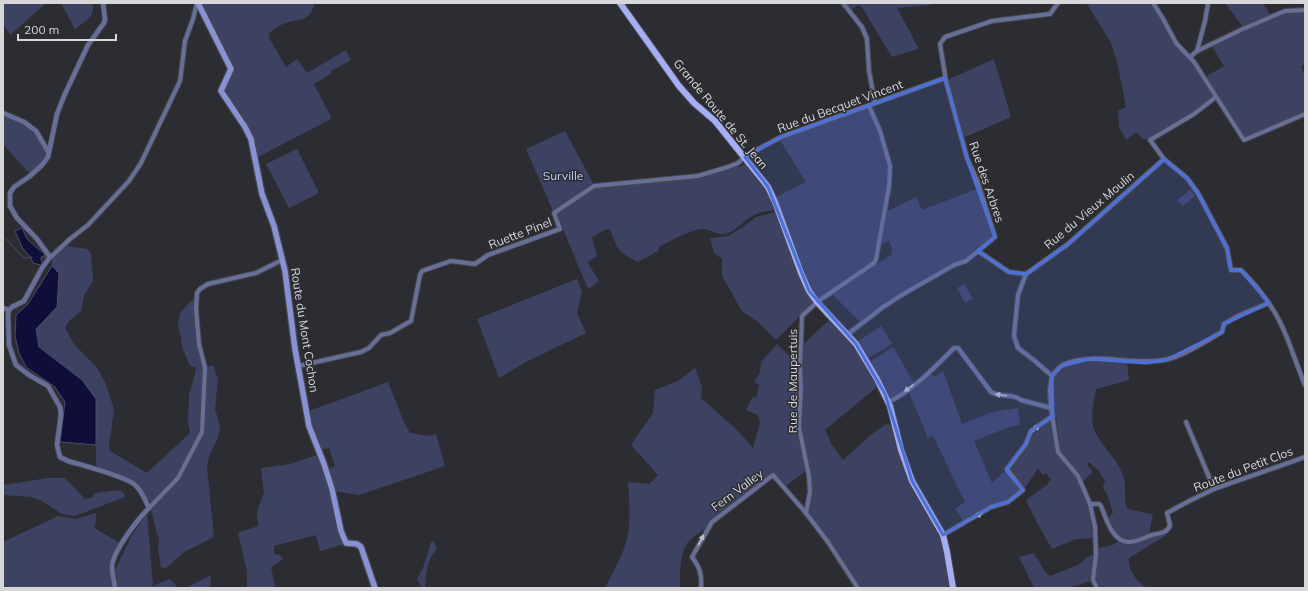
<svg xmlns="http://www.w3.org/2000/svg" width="1308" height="591" font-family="Mulish,sans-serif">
  <rect width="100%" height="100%" fill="#2c2d32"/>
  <g fill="#3d4263">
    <path d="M3 3H46L10 35 3 24Z"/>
    <path d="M61 3H92C97 16 84 22 75 29Z"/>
    <path d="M200 3H315C308 25 299 17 283 24 278 26 274 30 270 32L269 38 286 67 297 59 307 73 346 50 351 60 331 71 332 73 314 84 331 117V119L258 157 257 156 223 90 232 71Z"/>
    <path d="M845 3H933L930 5 897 8 919 49 892 57 863 9 859 5 851 10Z"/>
    <path d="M1089 3H1151L1162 17 1173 43 1191 61 1214 96 1193 113 1154 136 1146 139H1143L1136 132 1126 140 1119 127 1118 111 1126 107 1117 61 1110 41 1087 4Z"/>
    <path d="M1225 3H1263L1271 16 1243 27Z"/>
    <path d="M1305 11V64L1301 66 1305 76V112L1248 137H1245L1205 77 1224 66 1212 46 1245 30 1285 13Z"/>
    <path d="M994 59 1011 117 963 138 947 80Z"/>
    <path d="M868 108C878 128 888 151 889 175L874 259 871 264 819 299C808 292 783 214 776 197L806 182 780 140Z"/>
    <path d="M3 115C30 127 32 128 47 153V157L30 174 3 144Z"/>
    <path d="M565 131 593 183 553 211 526 149Z"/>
    <path d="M297 149 319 193 289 208 266 164Z"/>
    <path d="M747 164 766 188 775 210C768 211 761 212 754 215 745 220 738 229 728 233 719 237 713 230 704 229 693 228 671 241 660 246L658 251 638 262C617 251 619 251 610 230L607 229 592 237 597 256 589 261 588 263 599 281 590 288 587 287 557 214 594 189 599 187 702 176 737 165 739 167Z"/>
    <path d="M977 189 979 190 993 236 966 259 954 264 860 322 832 294 892 254V248L889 241 879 246 886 212 916 197 922 210Z"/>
    <path d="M1190 190 1195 196 1183 206 1177 200Z"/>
    <path d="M775 212 813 301 811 305 776 340 758 322 742 311 722 276V259L714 253 710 238 729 236 747 224 756 217Z"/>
    <path d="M65 246 88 249 91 254 93 281 84 295 81 311 69 321 65 328 74 344 97 368 105 382 114 409 109 447 110 451 147 473 190 433 188 422 189 394 194 378 196 367 190 366 182 347 181 337 178 327 179 317 181 312 193 299H195V332L197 345 204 368 201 432 177 477 153 503C147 501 143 491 138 486 128 475 111 472 97 468L96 464V399L82 380 39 347 36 329 57 307 59 274 52 266V260Z"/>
    <path d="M577 279 582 292 577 313 586 333 526 362 499 378 477 319Z"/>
    <path d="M965 284 973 299 965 303 957 288Z"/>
    <path d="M830 319 851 341 878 386 825 430 832 445 843 460 872 434 886 424 893 426 897 447 910 484 938 532 944 549 951 588H860L809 513 808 510 812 490 801 426 803 388 801 363 802 342 805 343Z"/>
    <path d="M881 326 892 344 868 358 857 342Z"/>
    <path d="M777 344 799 365 798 428 807 470 786 486 773 473 711 521C705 531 695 534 688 542 679 554 680 574 680 588H605C613 571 625 553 628 534 631 518 629 499 628 482L649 484 658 475 631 445 653 413 655 390 678 381 695 368 702 387 701 398 737 430 753 448 760 423 758 415 746 410 752 398 757 397 759 384 754 383 760 372 761 362Z"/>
    <path d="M893 347 914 383 891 399 889 395 887 396 870 362Z"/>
    <path d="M1089 360 1127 363 1129 380 1096 389C1094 400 1090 419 1094 429 1101 447 1120 460 1124 479 1127 490 1122 500 1128 509L1150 514 1153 513 1149 534C1143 536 1134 542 1128 541 1118 540 1110 526 1109 517L1113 513 1109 499 1103 487 1105 481 1098 470 1089 462 1087 465 1093 472 1082 482 1076 470 1060 451 1056 416 1053 408 1054 377 1062 367 1081 361Z"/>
    <path d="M213 365 218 379 215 409 220 426 218 438 209 456 207 468 214 537 184 552 165 569 161 567 158 548 159 537 157 534 151 509 179 479 203 433 206 368Z"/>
    <path d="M943 371 962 424 992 412 1018 408 1020 425 1009 427 974 441 992 483 1004 472 1007 473 1020 489 1005 502 964 522 955 509 965 502 933 436 928 438 908 390 930 374 935 377Z"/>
    <path d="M388 382 404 422 410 433 430 436 436 434 445 466 359 495 334 491 327 469 335 466 329 448 320 450 312 429 309 411Z"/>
    <path d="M1052 418 1057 452 1076 477 1089 505 1093 538 1076 539 1052 549 1037 523 1026 500 1048 484V483L1051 480 1046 473 1043 475 1038 469 1024 489 1008 469 1032 432Z"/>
    <path d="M319 454 324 468 345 544 320 551 316 535 274 546V554L280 555 283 559 271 567 275 586 278 588H247V572L238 533 258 526 257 511 264 493 261 468 290 464Z"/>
    <path d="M48 478H65L85 499 93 497 95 493 119 490 124 493 125 497 75 516 62 514 42 501 31 497 3 495V485Z"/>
    <path d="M96 513V521L94 528 120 543 110 562V579L117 578 115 570 132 535 147 513 153 586 170 579 178 588H3V542L58 516 76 519Z"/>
    <path d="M1164 533 1166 535 1129 558C1127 569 1138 584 1148 588H1100L1095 579 1097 548 1110 546 1121 541 1123 543 1130 544Z"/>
    <path d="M433 541 437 549C427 560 426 573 425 588H422L417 579 423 568 431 542Z"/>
    <path d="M1034 553 1045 572 1050 576 1078 565 1086 558 1094 554V560L1090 581 1069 588H1034L1019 557Z"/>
    <path d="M211 575 210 588H186Z"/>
  </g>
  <g fill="#0f0e3b" stroke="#4b4a6b">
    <path d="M22 228 27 239 37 248 45 254 41 258 42 264 41 265 33 263 31 258 22 247 15 231Z"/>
    <path d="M52 266 59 273 57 307 36 329 39 347 82 380 96 399V445L60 442 65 402 55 387 26 367 19 353 15 336 16 315 28 304Z"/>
  </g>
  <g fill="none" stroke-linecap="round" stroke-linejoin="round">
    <g stroke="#4b4a6b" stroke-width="1">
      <path d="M5 238 24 258 32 257"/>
      <path d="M41 257H47"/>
      <path d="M52 259 57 262 58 267 57 271"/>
    </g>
    <g stroke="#47484d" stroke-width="6">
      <g id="minor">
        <path d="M843 3 862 27 867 39 869 71 875 103"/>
        <path d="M1153 3 1162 17 1176 43 1194 62 1244 140 1305 114"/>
        <path d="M1197 51 1205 21 1208 3"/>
        <path d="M1190 57 1197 51 1243 29 1285 11 1305 10"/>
        <path d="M1216 97 1194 114 1150 140 1164 159 1187 178 1198 193 1227 248 1231 270H1241C1256 285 1270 302 1280 322 1290 342 1296 364 1305 385"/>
        <path d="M978 251 1009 272 1026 274"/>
        <path d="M50 257 52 256 70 239 88 225 129 181 141 163 180 81 185 41 193 19 197 3"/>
        <path d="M3 308 9 310"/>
        <path d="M848 334 883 307 905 293 954 265 966 261 995 237 977 180 967 158 946 81 940 44 945 37 992 21 1050 14 1058 3"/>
        <path d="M298 366 361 352 369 348 381 335 390 333 411 321 420 275 422 271 451 261 475 264 488 255 560 229 554 213 594 186 698 176 728 167 738 163 747 155 781 137 945 78"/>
        <path d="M1052 376 1035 361 1018 348 1014 336 1018 295 1026 274 1068 244 1164 159"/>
        <path d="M1052 376C1055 372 1059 367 1063 365 1091 351 1132 366 1164 360 1180 358 1208 340 1222 332L1224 324 1240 315 1269 303"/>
        <path d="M1052 376 1050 390 1051 408 1058 452 1078 476 1090 504 1095 527 1096 554 1093 580 1097 588"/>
        <path d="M888 402C912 391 935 367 954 348H958L991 392C1000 398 1013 393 1021 400L1051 408"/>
        <path d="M1186 422 1214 489"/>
        <path d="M1090 504H1099L1101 506C1106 518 1112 541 1128 542 1135 543 1145 537 1152 535 1159 533 1167 534 1170 525L1167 513 1189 501 1214 489 1305 457"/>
        <path d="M149 508 178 478 202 432 205 368 199 344 196 309 197 293 200 289 208 284 256 273 282 260"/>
        <path d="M806 513 810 492 809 476 799 427 801 390 800 366 802 316 817 302 874 263 876 259 889 186 890 166 880 131 869 106"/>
        <path d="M943 535 991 507 1008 502 1023 490 1007 469 1026 444 1031 431 1053 416"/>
        <path d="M701 588C702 574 700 568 692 557L712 522 773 475 806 513 828 542 858 588"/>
      </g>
    </g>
    <g stroke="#47484d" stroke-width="6">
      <g id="tertiary">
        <path d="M103 3 105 19 104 23 88 45 64 96 57 114 48 157 42 165 30 176 14 187 10 193V206L17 218 37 239 50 257 42 268 24 301 12 307 9 310 8 314 9 345 16 365 29 375 48 386 60 407 61 414 57 445 60 457 68 461C85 466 121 475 134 484 142 490 145 500 149 508 138 519 113 551 112 566 112 573 114 581 115 588"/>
        <path d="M3 113 24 122 36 131 49 153"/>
      </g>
    </g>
    <g stroke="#47484d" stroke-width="8">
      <path id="secondary" d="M198 3 231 69 221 91 245 127 251 139 262 194 274 226 285 271 295 349 309 426 324 464 332 489 341 531 346 543 357 544 361 547 375 588"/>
    </g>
    <g stroke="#47484d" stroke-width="8">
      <path id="primary" d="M620 3 679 86 694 103 715 121 768 187 775 202 801 273 809 291 817 302 856 344 877 379 890 406 901 450 912 481 943 535 947 552 953 588"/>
    </g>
    <use href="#minor" stroke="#676e97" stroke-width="4"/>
    <use href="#tertiary" stroke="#676e97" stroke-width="4.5"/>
    <use href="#secondary" stroke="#8891d3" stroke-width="5.5"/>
    <use href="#primary" stroke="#a4aff3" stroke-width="6"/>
  </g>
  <defs><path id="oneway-solid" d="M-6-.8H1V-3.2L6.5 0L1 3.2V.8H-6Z"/></defs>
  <g fill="#bbbdc9">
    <use href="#oneway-solid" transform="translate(909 388) rotate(144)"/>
    <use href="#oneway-solid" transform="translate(1001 395) rotate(-170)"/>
    <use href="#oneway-solid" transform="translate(1035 429) rotate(-42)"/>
    <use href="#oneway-solid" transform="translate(977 516) rotate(-30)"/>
    <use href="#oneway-solid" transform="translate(701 540) rotate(-62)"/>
  </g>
  <path fill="#4c70d8" fill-opacity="0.2" stroke="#4c70d8" stroke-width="3" stroke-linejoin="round" d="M945 78 969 165 995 237 978 251 1009 272 1026 274 1068 244 1164 159 1187 178 1198 193 1227 248 1231 270H1241L1269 303 1224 324 1222 332 1166 360 1146 363 1089 359 1062 366 1052 376 1053 416 1031 431 1026 444 1006 470 1023 490 1008 502 991 507 943 535 912 481 885 394 856 344 809 291 768 187 745 157 781 137Z"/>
  <g text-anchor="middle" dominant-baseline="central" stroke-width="3" stroke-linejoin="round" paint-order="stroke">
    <g font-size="12" fill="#d7d7da" stroke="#2c2d32">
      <text transform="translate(840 106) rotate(-20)">Rue du Becquet Vincent</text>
      <text transform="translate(721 114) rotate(50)">Grande Route de St. Jean</text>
      <text transform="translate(987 182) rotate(71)">Rue des Arbres</text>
      <text transform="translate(1089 210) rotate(-40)">Rue du Vieux Moulin</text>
      <text transform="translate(520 233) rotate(-21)">Ruette Pinel</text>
      <text transform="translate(305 330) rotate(81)">Route du Mont Cochon</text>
      <text transform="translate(792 381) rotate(-90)">Rue de Maupertuis</text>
      <text transform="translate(1243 469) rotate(-21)">Route du Petit Clos</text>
      <text transform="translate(737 490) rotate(-37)">Fern Valley</text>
    </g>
    <g font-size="12" fill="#c5cdfe" stroke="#2c2d32">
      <text x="563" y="175">Surville</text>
    </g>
  </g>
  <rect width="1308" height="591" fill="none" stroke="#d7d7da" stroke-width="8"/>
  <path d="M18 34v6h98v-6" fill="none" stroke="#d7d7da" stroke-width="2"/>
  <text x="24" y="34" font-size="12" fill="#d7d7da" stroke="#2c2d32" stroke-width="3" paint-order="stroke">200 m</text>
</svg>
